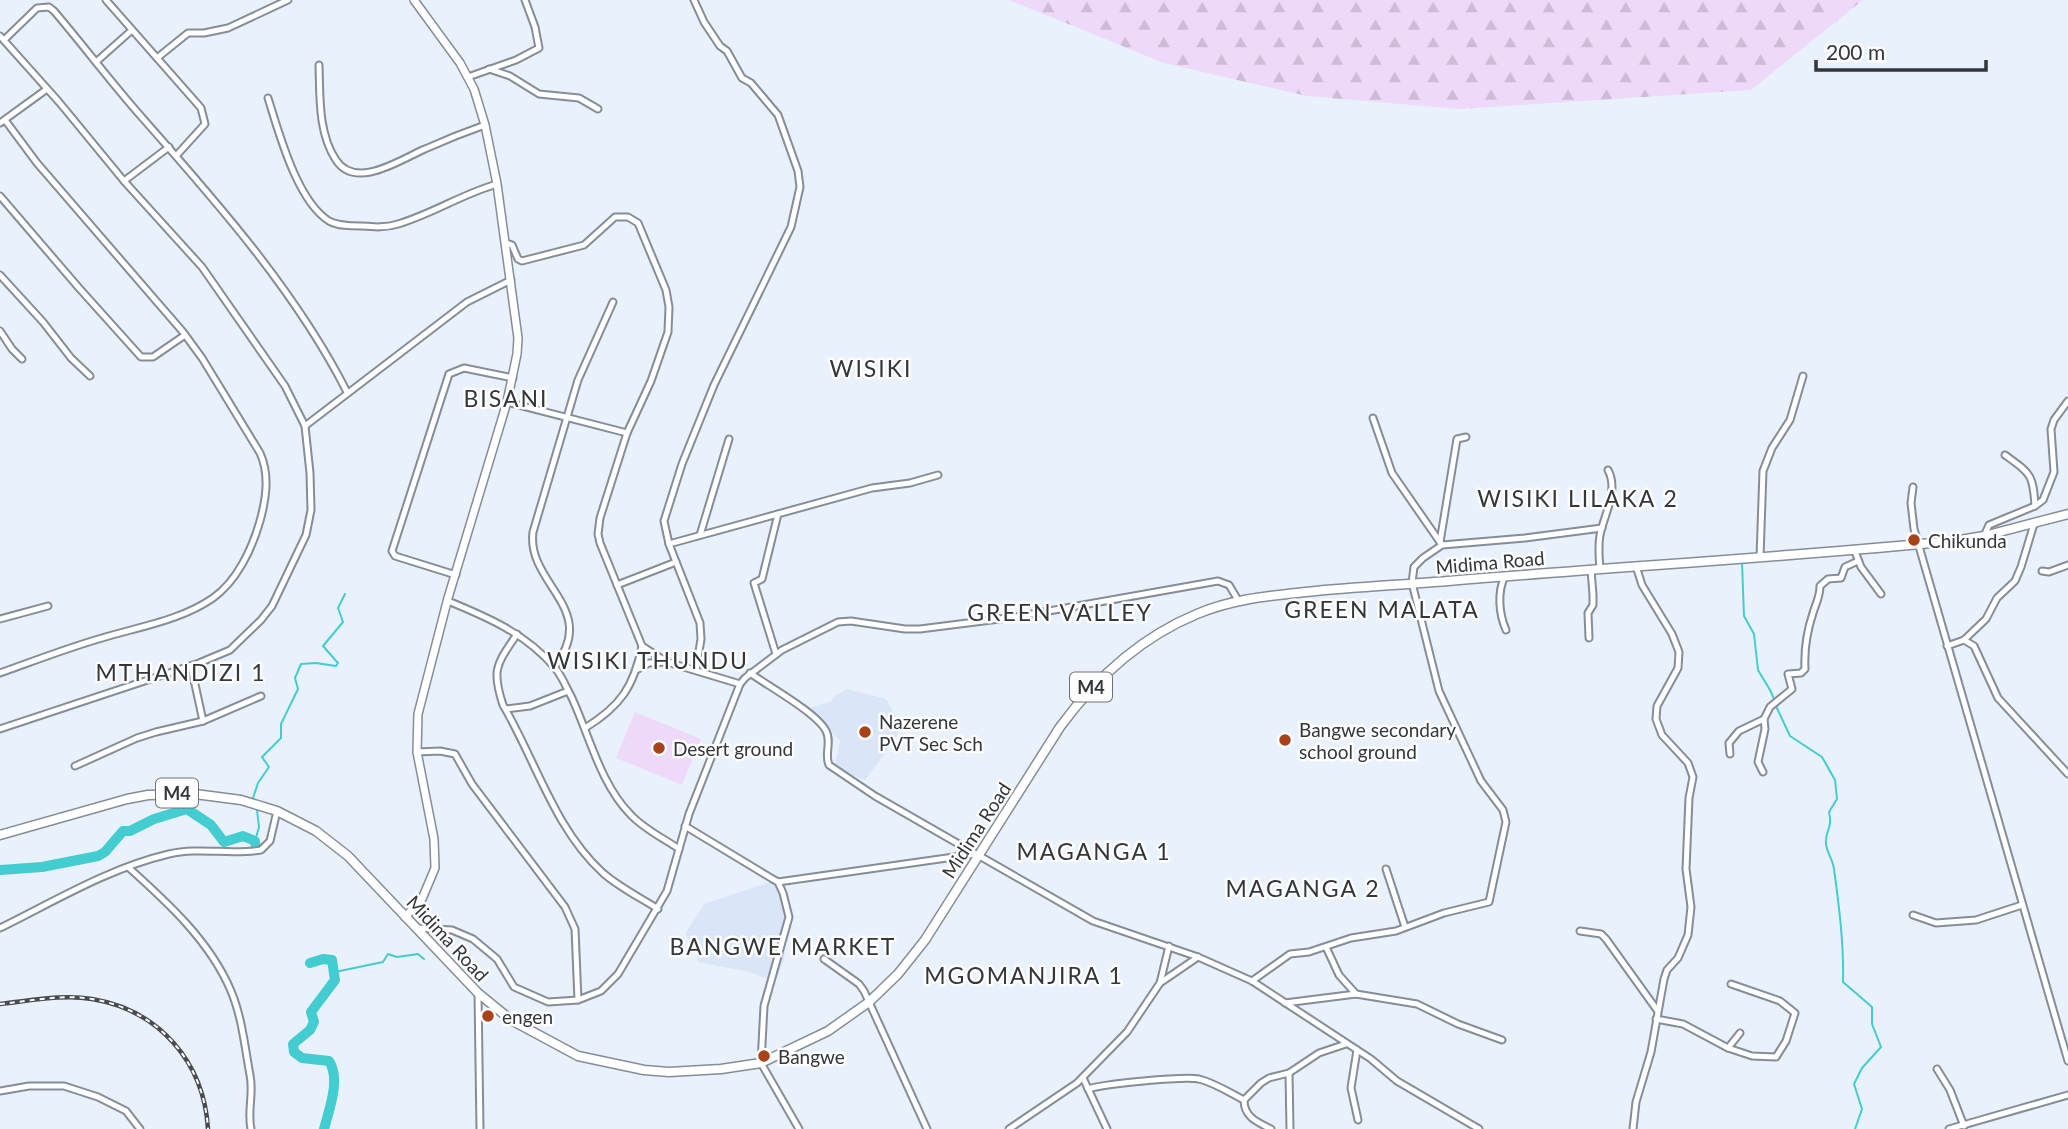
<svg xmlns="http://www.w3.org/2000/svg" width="2068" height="1129" font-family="Lato,sans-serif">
  <defs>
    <pattern id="forest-firs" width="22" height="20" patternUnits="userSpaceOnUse" patternTransform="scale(1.75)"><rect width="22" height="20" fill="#efd9fb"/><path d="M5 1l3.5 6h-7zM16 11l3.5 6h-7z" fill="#cdbbd8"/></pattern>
  </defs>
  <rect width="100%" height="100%" fill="#e9f1fc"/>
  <g fill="#dae6f7">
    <path d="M847 689 886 699 901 725 896 738 865 780 842 771 835 765 840 741 810 708 830 702 835 696Z"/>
    <path d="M773 881 786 897 790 917 783 963 777 977 764 978 750 972 698 962 696 949 685 934 704 904Z"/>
  </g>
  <path fill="#efd9fb" d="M635 712 701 739 682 785 616 758Z"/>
  <path fill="url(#forest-firs)" d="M1009 0H1863L1751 90 1460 109 1307 96 1164 63Z"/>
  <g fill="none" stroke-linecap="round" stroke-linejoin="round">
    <g stroke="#43cdd1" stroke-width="2">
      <path d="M1742 563 1744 616 1754 634 1758 670 1770 690 1775 701"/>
      <path d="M1776 706 1790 736 1822 757 1835 780 1837 799 1829 812C1833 829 1825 830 1826 843 1826 851 1833 860 1834 869 1839 906 1844 944 1843 982L1872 1007V1024L1881 1047 1862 1068 1854 1084 1862 1109 1855 1129"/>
      <path d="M253 798 258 783 269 767 262 757 281 738V724L298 689 295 678 301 664 316 663 336 666 338 663 323 646 343 622 338 608 345 594"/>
      <path d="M255 841 259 827 257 810"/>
      <path d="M335 972 383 962 388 954 397 957 418 954 424 959"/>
    </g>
    <g stroke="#43cdd1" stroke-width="10">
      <path d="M0 870 42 867 98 856 105 852 123 831H130L154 819 187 809 211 825 224 842 243 836 255 841 256 849"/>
      <path d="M310 963 323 959 332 960 335 980 311 1012 314 1022 310 1030 293 1044 294 1052 302 1058 329 1061C341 1079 329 1110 324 1129"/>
    </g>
    <g stroke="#858d96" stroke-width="9">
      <g id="street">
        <path d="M106 0 201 108 205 124 176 156"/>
        <path d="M0 36 59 102 124 181 202 267 285 386 305 426 310 473 311 510 306 535 272 606 261 620 230 650 199 663 0 729"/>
        <path d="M4 40 37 8 49 7 54 11C83 45 110 81 139 114 214 199 296 291 347 392"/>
        <path d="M157 58 188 33H204L228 28 288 0"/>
        <path d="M96 62 132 30"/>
        <path d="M319 65C320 96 318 133 336 160 356 191 403 158 425 149 445 140 465 132 485 125"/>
        <path d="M489 69 510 76 539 94 579 98 598 109"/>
        <path d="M468 77 516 60 539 48 535 27 525 0"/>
        <path d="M268 98C279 133 297 201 329 221 338 226 351 226 361 226 374 227 385 228 398 224 432 214 462 194 497 184"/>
        <path d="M0 123 47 89"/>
        <path d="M124 181 169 147"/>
        <path d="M0 196 79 288 141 357H153L185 335"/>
        <path d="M506 243 512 245 518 259 522 261 584 245 615 217H628L638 223 666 290 669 307 668 332 651 381 627 433 600 518 598 534 600 543 642 646 667 662 740 684"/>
        <path d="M0 275 43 322 71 358 90 376"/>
        <path d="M0 331 12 349 22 359"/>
        <path d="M507 402 627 433"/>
        <path d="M1373 418 1392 473 1442 545"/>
        <path d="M305 426 467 302 511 280"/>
        <path d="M2005 455C2031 474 2033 474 2035 506"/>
        <path d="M1913 487 1911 503 1914 529 2068 1061"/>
        <path d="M700 535 729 439"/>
        <path d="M1984 536 1989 525 2035 506 2043 500 2054 472 2051 429 2054 420 2068 401"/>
        <path d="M1440 542 1457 439 1466 437"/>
        <path d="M669 544 664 521 682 464 714 385 791 227 800 187 798 171 778 115 751 83 742 78 727 51 720 46 704 22 694 0"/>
        <path d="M1854 549 1861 567 1881 594"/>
        <path d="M1760 557 1763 471 1772 448 1790 420 1803 376"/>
        <path d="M1600 569C1599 558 1598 546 1600 535 1604 515 1619 490 1608 470"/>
        <path d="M2042 571 2049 572 2068 565"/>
        <path d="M456 575 395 556 392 551 449 374 464 368 513 378"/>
        <path d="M1505 576C1497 592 1499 614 1506 630"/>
        <path d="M617 585 676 562"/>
        <path d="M448 601C487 617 527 634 555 668 562 676 566 687 571 696 589 734 600 784 631 815 644 829 663 838 679 849"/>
        <path d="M0 619 48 606"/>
        <path d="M517 634C497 664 491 669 503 705 536 761 554 828 603 873 619 887 639 897 658 909"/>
        <path d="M1589 638 1588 613 1593 605V595L1591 570"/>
        <path d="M1964 640 1974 646 1998 698 2068 774"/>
        <path d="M1947 646 1964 640 1986 619 1997 598 2015 581 2021 567 2034 524"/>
        <path d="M776 654 754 583 762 579 778 514"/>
        <path d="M191 666 203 721"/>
        <path d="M554 667C601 609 526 584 533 532L578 380 613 302"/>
        <path d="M636 670 649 663 666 662"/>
        <path d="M696 670 701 639 700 623 669 544 872 488 910 483 938 475"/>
        <path d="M0 673C34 661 67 648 102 638 138 627 182 620 213 598 237 581 252 549 260 521 266 499 270 475 260 453L202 358 183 332 37 163 5 120"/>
        <path d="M750 673C768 686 817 713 826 731 832 742 824 754 829 765L875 796 1093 921 1198 957 1252 981 1371 1059 1397 1081 1479 1129"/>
        <path d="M506 709 530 706 568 691"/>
        <path d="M585 728C621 706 634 686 642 646"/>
        <path d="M417 752 440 751 455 754 472 784 565 907 575 929 578 1000"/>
        <path d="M1730 754 1729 743 1739 731 1764 719"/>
        <path d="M75 766 137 738 156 732 203 721 261 696"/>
        <path d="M1763 772 1758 762 1765 729 1764 719 1770 707 1792 689 1788 674 1801 673 1805 669C1804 650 1807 631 1813 613 1816 603 1820 597 1820 586L1828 579 1841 578 1845 567 1858 561"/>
        <path d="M685 826 771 878 778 882 783 893 789 917 764 1006 761 1063 799 1129"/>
        <path d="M128 867C167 902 210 941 231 991 242 1017 245 1048 250 1075 254 1093 247 1111 251 1129"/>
        <path d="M1386 869 1405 927"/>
        <path d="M778 882 975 854"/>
        <path d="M1913 915 1936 923 1976 920 2022 905"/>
        <path d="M0 928C55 901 109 868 169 854 199 847 231 855 261 850L270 841 277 811"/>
        <path d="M416 928 452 930 473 939 497 959 514 987 548 1002 578 1000 601 991 618 974 667 891 689 814 740 684 745 678 782 650 838 622 851 621 905 629H920L1015 617 1218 581 1229 585 1238 600"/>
        <path d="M1580 931 1601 934 1606 939 1657 1010"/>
        <path d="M1326 947 1339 975 1356 994"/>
        <path d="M824 959 859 984 864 991 927 1129"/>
        <path d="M1252 981 1290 954 1309 952 1351 938 1396 931 1444 913 1489 902 1506 822 1503 810 1481 781 1439 691 1412 583 1414 567 1423 558 1442 545 1525 538 1602 528"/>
        <path d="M1160 983 1198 957"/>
        <path d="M478 993 480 1129"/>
        <path d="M1285 1003 1356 994 1417 1004 1458 1024 1502 1040"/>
        <path d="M1656 1019 1683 1024 1728 1048 1740 1033"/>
        <path d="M1728 1048 1752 1056 1776 1057 1786 1041 1795 1013 1780 1001 1731 984"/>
        <path d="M1357 1050 1351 1088 1358 1120"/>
        <path d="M1937 1069 1950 1090 1964 1126"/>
        <path d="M1289 1073 1290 1129"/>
        <path d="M1083 1078 1107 1129"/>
        <path d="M1088 1089C1103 1084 1184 1076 1199 1079 1215 1083 1230 1093 1244 1100"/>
        <path d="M0 1091 29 1086H64L98 1097 126 1111 140 1129"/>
        <path d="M1009 1129 1077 1083 1127 1032 1160 983 1169 946"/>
        <path d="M1271 1129C1257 1122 1244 1117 1244 1100L1261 1083 1269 1078 1289 1073 1319 1053 1346 1044"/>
        <path d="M1633 1129 1636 1102 1651 1052 1664 979 1667 970 1678 958 1688 935 1691 907 1686 869 1689 798 1693 777 1688 763 1662 735 1656 719 1657 706 1678 668 1679 652 1672 634 1642 585 1636 566"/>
        <path d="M1949 1129 2068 1095"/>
      </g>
    </g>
    <g stroke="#858d96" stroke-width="10">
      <path id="secondary" d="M405 917 422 899 435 868 434 839 417 752 418 714 448 598 507 402 517 354 518 338 497 184 485 125 474 89 460 63 414 0"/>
    </g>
    <g stroke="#858d96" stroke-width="11">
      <path id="primary" d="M0 835 127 799 148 795 195 794 241 800 277 811 316 831 348 856 478 993 511 1020 578 1056 644 1070 669 1072 721 1069 761 1063 828 1031 869 1002 898 974 925 940 1060 727C1096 678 1141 637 1197 614 1232 599 1268 596 1306 592 1353 587 1400 585 1448 581 1617 567 1786 557 1954 541L1984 536 2068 514"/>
    </g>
    <use href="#street" stroke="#fff" stroke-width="5"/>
    <use href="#secondary" stroke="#fff" stroke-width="7"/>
    <use href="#primary" stroke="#fff" stroke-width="8"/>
    <g stroke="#484c51" stroke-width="4.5">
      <path id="rail" d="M0 1004C30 1001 62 994 92 999 159 1010 204 1062 208 1129"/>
    </g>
    <use href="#rail" stroke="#fdfdfd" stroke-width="2" stroke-dasharray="5" stroke-linecap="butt"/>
  </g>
  <g fill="#a84218" stroke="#fdfdfd" stroke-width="2.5">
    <circle cx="1914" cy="540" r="7"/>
    <circle cx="865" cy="732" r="7"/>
    <circle cx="1285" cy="740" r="7"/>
    <circle cx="659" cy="748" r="7"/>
    <circle cx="488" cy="1016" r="7"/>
    <circle cx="764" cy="1056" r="7"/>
  </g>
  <g text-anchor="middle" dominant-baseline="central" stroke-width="5" stroke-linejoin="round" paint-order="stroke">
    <g fill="#fdfdfd" stroke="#707274" stroke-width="2">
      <rect x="1070" y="672.5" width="42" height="29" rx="5"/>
      <rect x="156" y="778.5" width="42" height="29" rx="5"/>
    </g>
    <g font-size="18" font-weight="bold" fill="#33363a">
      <text x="1091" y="687">M4</text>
      <text x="177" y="793">M4</text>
    </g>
    <g font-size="19" fill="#33363a" stroke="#fdfdfd" text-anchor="start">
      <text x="1928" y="540">Chikunda</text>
      <text x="879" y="721">Nazerene<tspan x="879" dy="22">PVT Sec Sch</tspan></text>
      <text x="1299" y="729">Bangwe secondary<tspan x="1299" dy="22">school ground</tspan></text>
      <text x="673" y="748">Desert ground</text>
      <text x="502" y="1016">engen</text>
      <text x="778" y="1056">Bangwe</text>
    </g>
    <g font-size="19" fill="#33363a" stroke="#fdfdfd">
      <text transform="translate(1490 562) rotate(-5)">Midima Road</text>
      <text transform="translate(976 830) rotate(-57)">Midima Road</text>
      <text transform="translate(448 938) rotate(47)">Midima Road</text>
    </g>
    <g font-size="23" letter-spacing="2" fill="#33363a" stroke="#fdfdfd">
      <text x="871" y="368">WISIKI</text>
      <text x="506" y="398">BISANI</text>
      <text x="1578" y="498">WISIKI LILAKA 2</text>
      <text x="1382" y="609">GREEN MALATA</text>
      <text x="1060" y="612">GREEN VALLEY</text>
      <text x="648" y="660">WISIKI THUNDU</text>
      <text x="181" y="672">MTHANDIZI 1</text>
      <text x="1094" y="851">MAGANGA 1</text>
      <text x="1303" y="888">MAGANGA 2</text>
      <text x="783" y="946">BANGWE MARKET</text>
      <text x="1024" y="975">MGOMANJIRA 1</text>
    </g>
  </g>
  <path d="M1816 60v10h170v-10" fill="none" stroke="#33363a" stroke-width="3.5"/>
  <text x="1826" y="60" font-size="21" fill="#33363a" stroke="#fdfdfd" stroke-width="5" paint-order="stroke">200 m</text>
</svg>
